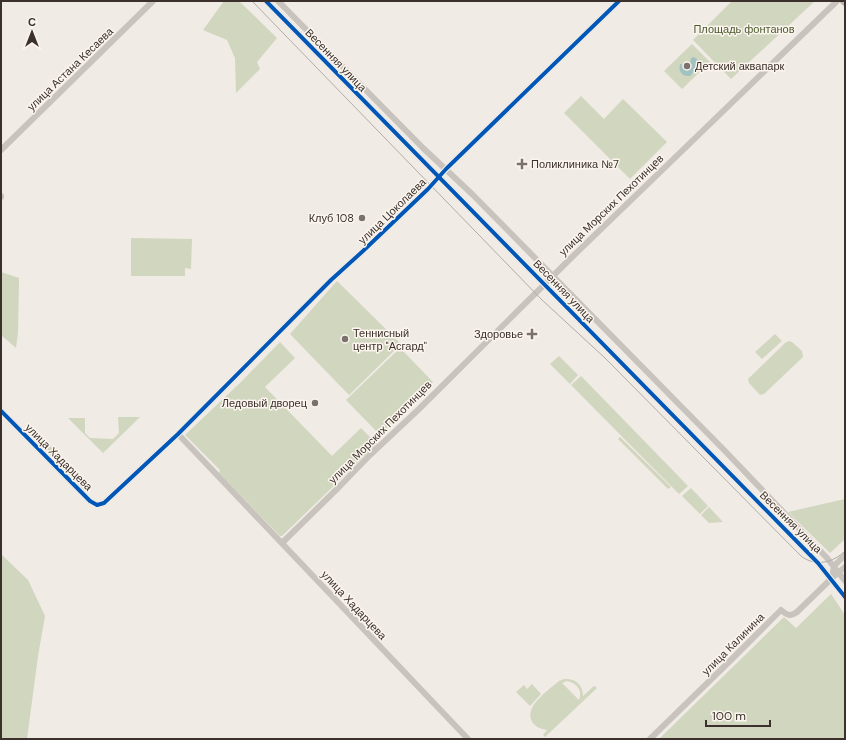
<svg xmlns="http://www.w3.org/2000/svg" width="846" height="740" font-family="'DM Sans',sans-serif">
  <rect width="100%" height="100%" fill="#f0ebe5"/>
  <g fill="#d1d6bf" fill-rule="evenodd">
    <path d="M224 1H239L277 38 257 62 260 69 236 93 235 58 227 40 203 30Z"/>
    <path d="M732 1H815L731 79 693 40Z"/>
    <path d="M692 44 710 62 682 89 664 71Z"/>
    <path d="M581 96 604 119 623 99 667 142 630 179 564 113Z"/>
    <path d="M131 238 192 239 191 269 185 268V276H131Z"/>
    <path d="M1 272 19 278 18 333 16 348 1 335Z"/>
    <path d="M337 281 401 344 349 395 290 334Z"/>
    <path d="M775 334 782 341 762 359 755 352Z"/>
    <path d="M789 341 792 342 802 351 803 357 764 394 760 395 749 383 748 379 785 343Z"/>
    <path d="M280 342 295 358 265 387 332 456 361 428 377 444 282 536H280L219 473 220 470 185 435 241 382Z"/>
    <path d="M400 348 433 382 380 435 346 400Z"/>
    <path d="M559 356 578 375 570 384 550 364Z"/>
    <path d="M581 376 688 486 679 494 571 385Z"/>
    <path d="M118 417H140L103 453 68 418H85V433L90 438 113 439 119 433Z"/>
    <path d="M29 425 91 487 86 492 26 429Z"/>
    <path d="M620 437 671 487 668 489 618 439Z"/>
    <path d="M691 488 708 506 700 514 682 496Z"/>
    <path d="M845 499V539L830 553 788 512Z"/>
    <path d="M709 507 723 522 709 523 701 515Z"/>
    <path d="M1 554 28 580 45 616 38 656 27 739H1Z"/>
    <path d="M831 594 845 615V739H659L784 617 796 628Z"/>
    <path d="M564 679C576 678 583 685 583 696L594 686 597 688 545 737 543 735 547 730C542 729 537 728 533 723 522 707 549 690 559 681ZM567 681C577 683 583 691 579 700L562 683Z"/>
    <path d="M532 684 541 694 530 706 516 692 524 685 527 689Z"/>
  </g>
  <path fill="#a1c2c1" d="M694 57 698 60V67L690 76C682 77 678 71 680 64H682L684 68H688L690 64 691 58Z"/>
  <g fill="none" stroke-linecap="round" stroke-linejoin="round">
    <g stroke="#c9c3be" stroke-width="6">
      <path d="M266 1 818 563 845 597"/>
      <path d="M278 1 423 148 472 194 726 452 827 558 845 581"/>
      <path d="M1 150 153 1"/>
      <path d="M1 196V197"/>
      <path d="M1 411 90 501 97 505 104 503 178 434 331 280 363 251 428 189 446 169 619 1"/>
      <path d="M178 434 468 739"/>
      <path d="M282 543 339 487 370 455 418 410 569 260 837 1"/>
      <path d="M832 578 834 566 845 555"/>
      <path d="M650 739 732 659 781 610C787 615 790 617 797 612L832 578 845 567"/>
    </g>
    <path stroke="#b8b1ad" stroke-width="8" d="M844 1 845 2"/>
    <path stroke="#b1aca8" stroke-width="1" d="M252 1 541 299 605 358 801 556C815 567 833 563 845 551"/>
    <g stroke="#fbf5ee" stroke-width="6">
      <g id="cycleway">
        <path d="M266 1 818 563 845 597"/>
        <path d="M1 411 90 501 97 505 104 503 178 434 331 280 363 251 428 189 446 169 619 1"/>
      </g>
    </g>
    <use href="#cycleway" stroke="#0057b8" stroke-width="4"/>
  </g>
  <g fill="#7a716c" stroke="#fbf5ee" stroke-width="1.5">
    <circle cx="687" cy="66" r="4"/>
    <path d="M520 158h4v4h4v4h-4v4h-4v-4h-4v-4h4z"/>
    <circle cx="362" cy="218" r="4"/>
    <path d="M530 328h4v4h4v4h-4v4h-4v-4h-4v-4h4z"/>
    <circle cx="345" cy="339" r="4"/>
    <circle cx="315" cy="403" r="4"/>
  </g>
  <g text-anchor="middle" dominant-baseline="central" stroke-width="3" stroke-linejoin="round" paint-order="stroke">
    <g font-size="11" fill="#4a5a2e" stroke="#fbf5ee">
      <text x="744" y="29">Площадь фонтанов</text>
    </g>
    <g font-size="11" fill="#3b302b" stroke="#fbf5ee">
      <text transform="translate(336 60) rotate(46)">Весенняя улица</text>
      <text transform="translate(70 69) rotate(-44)">улица Астана Кесаева</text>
      <text transform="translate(611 205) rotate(-44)">улица Морских Пехотинцев</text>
      <text transform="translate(392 211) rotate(-44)">улица Цоколаева</text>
      <text transform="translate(564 291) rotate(46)">Весенняя улица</text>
      <text transform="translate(380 432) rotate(-45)">улица Морских Пехотинцев</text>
      <text transform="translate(59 457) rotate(45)">улица Хадарцева</text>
      <text transform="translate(791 522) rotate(45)">Весенняя улица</text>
      <text transform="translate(354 605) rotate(47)">улица Хадарцева</text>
      <text transform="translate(733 644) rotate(-45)">улица Калинина</text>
    </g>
    <g font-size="11" fill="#3b302b" stroke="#fbf5ee" text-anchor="start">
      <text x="695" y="66">Детский аквапарк</text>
      <text x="531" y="164">Поликлиника №7</text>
      <text x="354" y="218" text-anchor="end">Клуб 108</text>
      <text x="353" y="333">Теннисный<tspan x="353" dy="13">центр "Асгард"</tspan></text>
      <text x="523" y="334" text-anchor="end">Здоровье</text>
      <text x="307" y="403" text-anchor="end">Ледовый дворец</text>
    </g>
  </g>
  <rect width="846" height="740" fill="none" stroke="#3b302b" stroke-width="4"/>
  <g transform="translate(32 32)" stroke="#fbf5ee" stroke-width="3" paint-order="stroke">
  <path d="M0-3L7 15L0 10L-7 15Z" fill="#3b302b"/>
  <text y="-6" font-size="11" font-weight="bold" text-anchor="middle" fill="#3b302b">С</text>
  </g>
  <path d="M706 720v6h64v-6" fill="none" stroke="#3b302b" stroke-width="2"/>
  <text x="712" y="720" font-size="12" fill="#3b302b" stroke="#fbf5ee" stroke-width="3" paint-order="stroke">100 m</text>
</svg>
